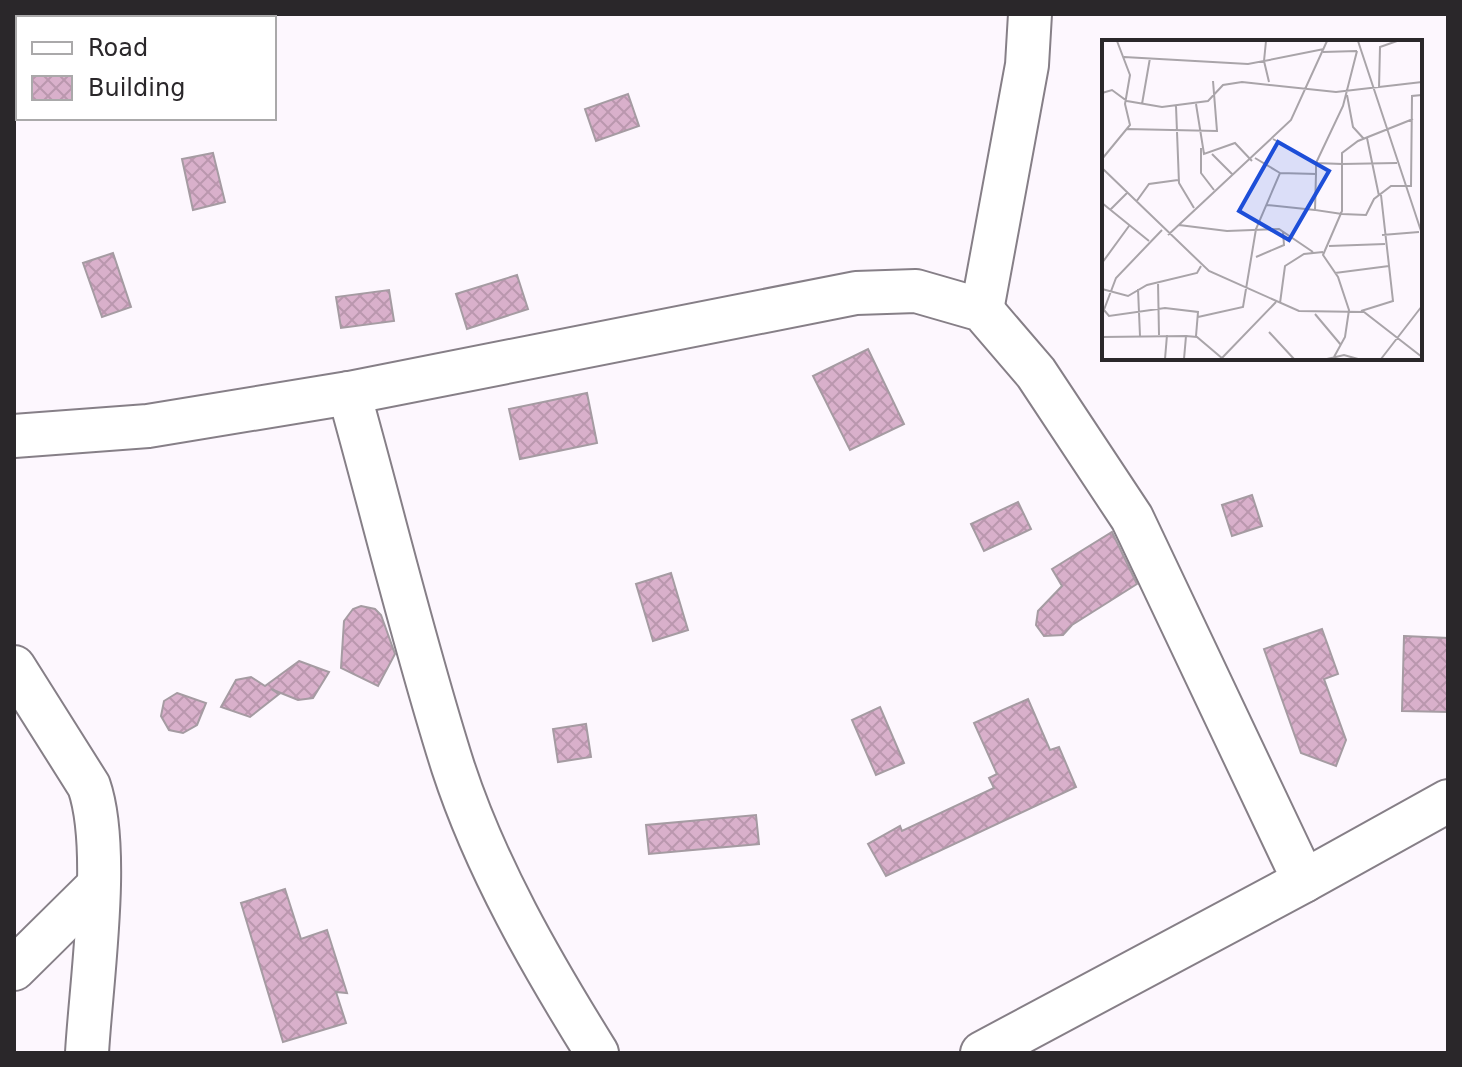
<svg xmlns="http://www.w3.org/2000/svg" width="1462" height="1067" font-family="'DejaVu Sans',sans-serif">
  <defs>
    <pattern id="building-cross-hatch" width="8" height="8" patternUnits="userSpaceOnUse" patternTransform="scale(2)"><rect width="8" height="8" fill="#d9b0cb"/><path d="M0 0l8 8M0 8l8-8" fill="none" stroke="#ba97ae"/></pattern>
  </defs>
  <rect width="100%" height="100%" fill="#fdf7fe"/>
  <g fill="url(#building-cross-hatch)" stroke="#a59ba2" stroke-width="2">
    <path d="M628 94 639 126 596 141 585 109Z"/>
    <path d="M213 153 225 202 193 210 182 159Z"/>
    <path d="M113 253 131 307 102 317 83 263Z"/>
    <path d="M517 275 528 309 467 329 456 294Z"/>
    <path d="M389 290 394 321 341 328 336 297Z"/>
    <path d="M868 349 904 424 850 450 813 376Z"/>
    <path d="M587 393 597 443 520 459 509 409Z"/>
    <path d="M1252 495 1262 526 1232 536 1222 505Z"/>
    <path d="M1018 502 1031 529 984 551 971 524Z"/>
    <path d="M1112 532 1137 584 1072 625 1063 635 1044 636 1036 625 1038 611 1062 586 1052 569Z"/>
    <path d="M671 573 688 630 653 641 636 584Z"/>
    <path d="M361 606 375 609 381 615 395 654 378 686 341 668 344 621 353 609Z"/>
    <path d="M1322 629 1338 674 1324 679 1346 740 1336 766 1301 753 1264 649Z"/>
    <path d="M1404 636 1448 638V712L1402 711Z"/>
    <path d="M299 661 329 672 313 698 298 700 271 689 279 694 250 717 221 707 236 680 251 677 265 686Z"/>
    <path d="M177 693 206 703 197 725 183 733 169 730 161 716 164 701Z"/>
    <path d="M1028 699 1050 750 1059 747 1076 787 886 876 868 844 900 826 902 831 994 788 989 778 997 774 974 723Z"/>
    <path d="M880 707 904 763 876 775 852 720Z"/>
    <path d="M586 724 591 757 558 762 553 729Z"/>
    <path d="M756 815 759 844 649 854 646 825Z"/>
    <path d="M285 889 301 939 327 930 347 993 336 992 346 1023 283 1042 241 903Z"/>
  </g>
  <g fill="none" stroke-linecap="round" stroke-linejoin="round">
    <g stroke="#867f87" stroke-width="46">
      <g id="minor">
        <path d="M982 310 1027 65 1030 14"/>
        <path d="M349 393C384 518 414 644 453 767 486 868 541 963 597 1053"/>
        <path d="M14 436 148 426 349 393 856 293 916 291 982 310 1036 373 1132 518 1304 881 982 1053"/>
        <path d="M14 667 89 786C111 850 91 982 87 1053"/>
        <path d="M1304 881 1448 801"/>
        <path d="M14 969 97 887"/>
      </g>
    </g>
    <use href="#minor" stroke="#fff" stroke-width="42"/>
  </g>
  <g transform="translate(1102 40)">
    <rect width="320" height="320" fill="#fdf7fe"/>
    <path fill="none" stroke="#a9a4a9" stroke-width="2" d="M256 1 320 194M221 12 255 11M22 17 146 24 162 21 164 1M167 42 162 21 222 9M277 48 278 7 295 1M0 53 10 50 25 61 60 67 106 61 121 45 140 42 234 52 320 42M245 55 251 87 262 99M40 64 48 18M94 64 102 114 133 103 150 121M74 66 77 143 92 168M24 89 115 91 111 41M265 98 277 156M171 99 214 123 241 66 255 11M99 108V133L112 150M110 114 131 135M153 118 178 133M0 119 28 85 23 64 28 35 15 1M295 123 240 124V113L256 101 311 79M0 128 107 231 197 271 262 272 320 317M214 134V123L240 124V171L221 215 236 237 247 270 243 297 232 317M309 147 310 56 320 55M34 162 47 144 76 140M0 163 47 201M165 165 213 170M8 170 25 153M77 185 125 191 177 189 211 212M66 195 189 80 225 1M280 195 317 192M227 206 283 204M154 217 182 205 181 192M0 223 27 186M233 233 287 226M56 242 57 295M0 249 26 256 45 245 95 233 99 226M36 249 38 296M178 263 183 226 202 214 221 212M2 270 7 276 63 268 96 272 94 296M259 271 291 261 279 155M213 274 239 305M0 275 14 238 60 190M96 277 141 267 154 189 178 133 214 134 213 170 240 174 264 175 272 159 289 146H309M167 292 192 319M84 296 95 297 121 319M0 297 84 296 82 319M63 319 65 295M119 319 174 262M225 319 242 315 256 319M279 319 320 266"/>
    <path fill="#1d4ed8" fill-opacity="0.15" stroke="#1d4ed8" stroke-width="4" d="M176 102 227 131 187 200 137 171Z"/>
    <rect width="320" height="320" fill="none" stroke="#2a272a" stroke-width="4"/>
  </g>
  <rect width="1462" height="1067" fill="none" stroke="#2a272a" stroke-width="32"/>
  <rect x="16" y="16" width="260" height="104" fill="#ffffff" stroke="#aaa9aa" stroke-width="2"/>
  <rect x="32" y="42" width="40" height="12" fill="#ffffff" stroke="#aaa9aa" stroke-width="2"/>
  <text x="88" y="56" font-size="24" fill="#2a272a">Road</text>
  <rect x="32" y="76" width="40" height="24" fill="url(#building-cross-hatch)" stroke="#aaa9aa" stroke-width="2"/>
  <text x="88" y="96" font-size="24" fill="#2a272a">Building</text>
</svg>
